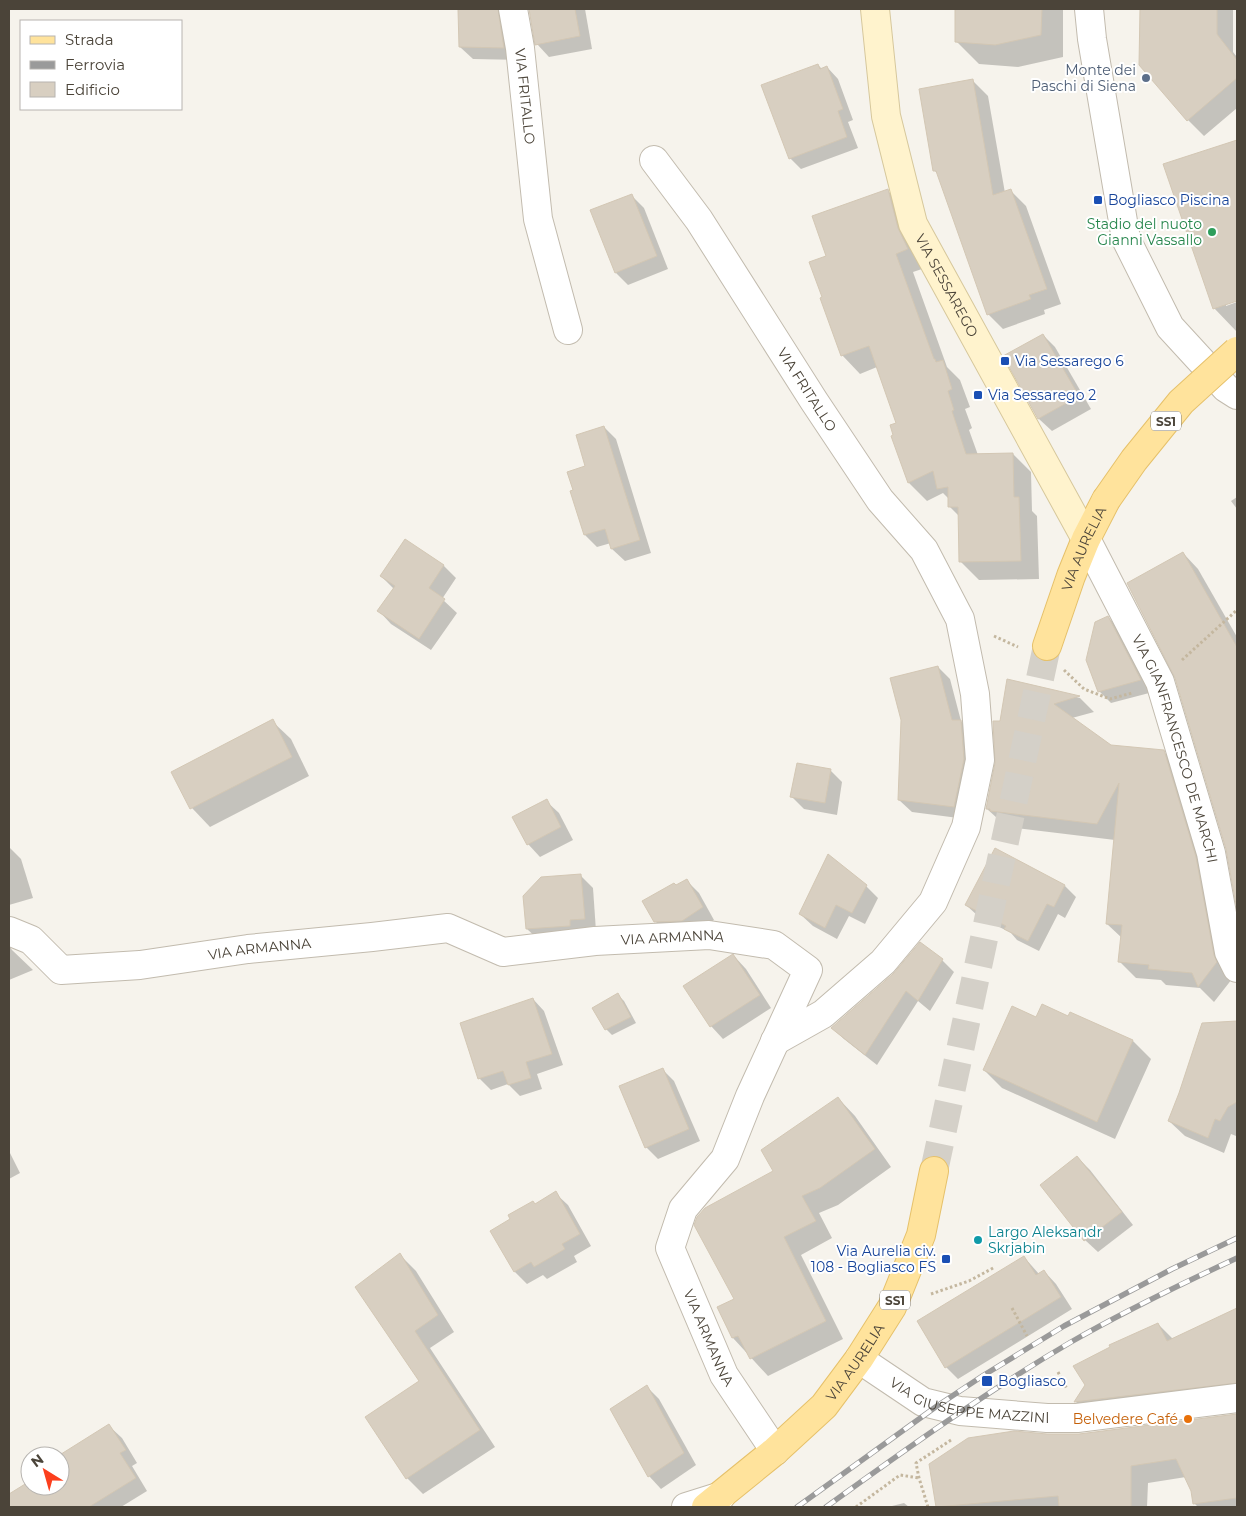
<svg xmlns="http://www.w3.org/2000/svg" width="1246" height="1516" font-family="Montserrat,sans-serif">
  <rect width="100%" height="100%" fill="#f6f3ec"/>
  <g fill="#0003">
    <path d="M459 9H517L516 60 473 59 460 47Z"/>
    <path d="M530 9H585L592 49 549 57 537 44Z"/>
    <path d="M957 9H1063V57L1018 67 979 64 956 41Z"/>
    <path d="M1141 9H1233V52L1237 57V108L1204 136 1188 120 1141 64Z"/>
    <path d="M818 65 822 69 827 67 838 79 853 120 848 122 858 148 801 169 790 158Z"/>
    <path d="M972 80 988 96 1005 193 1011 191 1026 206 1061 304 1044 310 1045 314 1003 329 988 314 938 174 934 170Z"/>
    <path d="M1237 142V300L1226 303V306L1237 302V332L1214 308 1164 165Z"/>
    <path d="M888 191 906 209 925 268 913 272 947 367 960 380 970 407 965 409 972 428 969 430 978 455 1013 454 1031 472 1032 511 1037 516 1039 579 979 580 961 562 960 517 950 507 949 499 943 493 927 501 909 483 895 436 897 423 877 367 860 374 842 355 823 297 828 257Z"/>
    <path d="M632 196 644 208 668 269 628 285 616 273Z"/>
    <path d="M1043 335 1055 347 1091 409 1052 431 1039 419 1005 357Z"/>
    <path d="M604 427 616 439 651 553 625 561 612 549 611 543 597 547 585 535 571 492 575 491 587 467Z"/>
    <path d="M1237 497V509L1231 501Z"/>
    <path d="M405 540 444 566 456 578 442 599 457 613 431 650 391 624 379 611 394 589 381 576Z"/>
    <path d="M1183 553 1198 569 1237 637V903L1227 848Z"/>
    <path d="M1108 617 1120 630 1153 692 1111 703 1099 691Z"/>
    <path d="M938 667 950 679 961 721 973 734 966 819 912 812 899 800Z"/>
    <path d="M1008 680 1080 698 1094 712 1072 718 1111 747 1163 751 1179 767 1232 979 1214 1002 1200 988 1166 985 1161 980 1136 978 1120 962 1122 938 1107 924 1115 840 1007 827 987 809 997 763Z"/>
    <path d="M272 721 291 739 309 776 210 827 192 808Z"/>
    <path d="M830 770 842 782 837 815 804 809 791 796Z"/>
    <path d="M546 801 559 813 573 840 540 857 528 844Z"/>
    <path d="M9 848H10L21 859 33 898 9 905Z"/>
    <path d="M580 875 593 888 596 931 540 941 527 929Z"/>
    <path d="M687 881 699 893 714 920 694 933 668 934 655 921 676 887Z"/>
    <path d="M866 886 878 898 865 924 849 916 837 939 813 926 800 914Z"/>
    <path d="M1065 886 1076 897 1065 918 1058 914 1039 951 1017 940 1011 933 978 916 966 905Z"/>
    <path d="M9 945 12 950 33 970 9 980Z"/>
    <path d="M734 956 746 969 771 1008 723 1039 711 1026Z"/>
    <path d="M942 960 954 972 930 1011 918 1001 877 1065 844 1039 832 1028Z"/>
    <path d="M618 995 624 1001 636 1023 612 1035 606 1029Z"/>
    <path d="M533 999 544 1011 563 1065 537 1074 542 1089 520 1096 508 1084 491 1090 480 1079 461 1023Z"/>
    <path d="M1071 1013 1133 1041 1151 1059 1115 1139 1002 1088 984 1070 1037 1018 1069 1017Z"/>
    <path d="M1237 1022V1133L1236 1136 1231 1134 1224 1153 1185 1136 1169 1121 1180 1094 1203 1024Z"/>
    <path d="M662 1069 674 1081 700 1141 658 1159 646 1147Z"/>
    <path d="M838 1098 855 1116 891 1167 838 1205 819 1213 832 1238 801 1255 843 1339 768 1376 733 1338 718 1308 735 1300Z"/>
    <path d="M9 1151 20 1173 9 1179Z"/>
    <path d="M1077 1157 1090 1170 1133 1225 1098 1252 1085 1240 1042 1185Z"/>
    <path d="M555 1193 568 1205 591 1246 574 1256 577 1262 547 1279 543 1275 527 1284 514 1271 512 1219Z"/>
    <path d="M400 1255 416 1271 454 1332 430 1348 495 1447 423 1494 407 1478 421 1382Z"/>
    <path d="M1024 1257 1039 1274 1044 1271 1056 1284 1072 1309 958 1379 946 1367Z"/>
    <path d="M1237 1309V1401L1092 1419 1076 1402 1086 1385 1158 1324 1173 1339Z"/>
    <path d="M646 1386 659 1399 696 1465 661 1489 649 1476Z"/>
    <path d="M1237 1415V1507H1198L1194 1503 1192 1491 1186 1477 1148 1483 1147 1507H937L931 1464 1047 1435H1079Z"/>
    <path d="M109 1426 122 1438 137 1463 132 1466 147 1491 121 1507H9V1495L30 1482V1486H60V1463Z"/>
    <path d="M904 1503 909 1507H888Z"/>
  </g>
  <g fill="#d8cfc1" stroke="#d3c7b4">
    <path d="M458 9H498L504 48 459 47Z"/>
    <path d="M529 9H575L580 36 535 45Z"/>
    <path d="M955 9H1042L1041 35 995 45 955 42Z"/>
    <path d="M1140 9H1217V34L1237 60V78L1187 121 1139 65Z"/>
    <path d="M818 64 820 69 827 66 843 109 838 111 847 137 789 159 761 85Z"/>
    <path d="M973 79 993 195 1011 189 1047 289 1029 295 1031 299 987 315 936 171H933L919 89Z"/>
    <path d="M1237 140V301L1213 309 1163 164Z"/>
    <path d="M888 189 898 228 908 249 896 254 934 359H935L936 362 943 360 952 389 948 391 954 410 952 411 966 454 1013 453 1014 497H1019L1021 561 959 562 958 507H948V487L937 489 933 471 908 483 891 436 893 435 890 425 896 423 869 346 841 356 820 298 822 297 809 262 826 256 812 216Z"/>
    <path d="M632 194 657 256 615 273 590 210Z"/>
    <path d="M1043 334 1079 396 1038 419 1003 356Z"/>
    <path d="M604 426 640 540 611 549 605 529 584 535 570 491 573 490 567 472 585 466 576 435Z"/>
    <path d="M405 539 444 565 429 588 445 599 419 639 377 611 395 586 380 576Z"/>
    <path d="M1183 552 1237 647V910L1226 849 1175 678 1127 583Z"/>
    <path d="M1108 616 1141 680 1098 692 1086 660 1095 622Z"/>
    <path d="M938 666 952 720H961L964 759 954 807 898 800 901 720 890 678Z"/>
    <path d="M1007 679 1080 696 1054 704 1111 745 1164 750 1196 857 1214 955 1217 962 1198 987 1192 973 1148 969 1149 965 1118 962 1122 925 1106 924 1119 783 1097 824 990 811V809H986L995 763 993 721H1000Z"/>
    <path d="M273 719 292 757 190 809 171 772Z"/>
    <path d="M797 763 831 769 825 803 790 797Z"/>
    <path d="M547 799 561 827 527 845 512 817Z"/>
    <path d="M995 848 1065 885 1054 907 1047 904 1028 941 1004 929 1006 926 965 905Z"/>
    <path d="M828 854 867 885 852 913 836 905 825 928 799 914Z"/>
    <path d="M581 874 585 919 570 920V926L526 929 523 896 541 877Z"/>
    <path d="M687 879 703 907 682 921 654 922 642 901 674 883 676 885Z"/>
    <path d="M920 942 943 959 918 1001 906 991 865 1055 831 1028 893 974Z"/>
    <path d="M733 954 760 995 710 1027 683 986Z"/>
    <path d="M618 993 631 1017 605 1030 592 1008Z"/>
    <path d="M533 998 552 1054 526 1062 531 1078 508 1085 503 1071 478 1079 460 1023Z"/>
    <path d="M1042 1004 1068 1016 1070 1012 1133 1040 1097 1122 983 1070 1012 1006 1036 1017Z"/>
    <path d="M1237 1021V1102L1228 1107 1220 1121 1215 1119 1208 1138 1168 1121 1179 1093 1202 1023Z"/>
    <path d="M663 1068 689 1129 645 1148 619 1086Z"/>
    <path d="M838 1097 875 1149 820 1188 802 1196 816 1221 784 1237 826 1321 750 1359 738 1336 732 1338 717 1307 734 1299 694 1225 697 1217 705 1208 773 1171 761 1150Z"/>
    <path d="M1077 1156 1122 1212 1084 1241 1040 1185Z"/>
    <path d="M556 1191 580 1234 562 1244 565 1249 534 1267 531 1262 514 1272 490 1231 510 1219 508 1215 533 1201 535 1204Z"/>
    <path d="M400 1253 438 1315 415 1331 480 1430 406 1479 365 1417 419 1381 355 1287Z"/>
    <path d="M1024 1256 1036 1275 1044 1270 1061 1297 945 1368 917 1321Z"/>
    <path d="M1237 1308V1383L1074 1402 1085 1385 1073 1366 1110 1347 1109 1345 1158 1323 1167 1341Z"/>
    <path d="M647 1385 684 1453 648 1477 610 1409Z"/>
    <path d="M1237 1414V1498L1193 1504 1191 1491 1176 1459 1131 1466V1507H1059L1058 1496 936 1507 929 1464 968 1438 1014 1431 1047 1434H1079Z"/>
    <path d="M109 1424 126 1450 120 1453 136 1478 89 1507H9V1494L30 1481V1486H60V1462L62 1461 60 1456H58Z"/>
  </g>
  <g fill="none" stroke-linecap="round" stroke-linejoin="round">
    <path stroke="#d4d0c8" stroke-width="28" stroke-dasharray="28 14" stroke-linecap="butt" d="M934 1171 1047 646"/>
    <g stroke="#c2bbae" stroke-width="30">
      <g id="street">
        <path id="s1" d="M513 9 520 48 538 219 568 330"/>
        <path d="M1089 9 1092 39 1126 239 1170 327 1226 388 1237 395"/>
        <path id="s2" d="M654 160 699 220 814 401 880 500 924 550 960 619 975 694 980 760 966 827 933 902 883 962 823 1014 775 1041"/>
        <path id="s3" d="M1086 539 1160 682 1211 853 1229 952 1237 968"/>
        <path id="s4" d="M9 931 31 940 61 970 140 965 248 949 372 937 448 928 503 952 595 941 709 935 774 945 808 970 750 1096 725 1159 683 1209 670 1248 724 1375 775 1451"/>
        <path id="s5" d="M859 1359 923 1402 960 1411 1047 1418H1077L1237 1398"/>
        <path d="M686 1507 721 1496"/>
      </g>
    </g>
    <g stroke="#d6c79b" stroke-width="30">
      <g id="secondary">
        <path id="s6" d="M875 9 886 116 913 224 1086 539"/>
      </g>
    </g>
    <g stroke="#e6c16a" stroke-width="30">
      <g id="primary">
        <path id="s7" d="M1047 646 1071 576 1086 539 1106 500"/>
        <path id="s8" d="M706 1507 775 1451 824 1406 859 1359 892 1307 921 1235 934 1171"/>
      </g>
    </g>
    <g stroke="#c4b79f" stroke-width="3" stroke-dasharray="2.5 2.5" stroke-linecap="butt">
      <path d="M994 636 1018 647"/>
      <path d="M1182 660 1237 610"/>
      <path d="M1064 670 1084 689 1110 699 1132 693"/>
      <path d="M931 1294 969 1281 995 1267"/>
      <path d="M1012 1308 1027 1336"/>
      <path d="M1058 1372 1067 1389"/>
      <path d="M1030 1379 1034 1387"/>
      <path d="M856 1507 900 1475 919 1478"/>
      <path d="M928 1507 919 1478 916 1463 951 1440"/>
    </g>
    <use href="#street" stroke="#fff" stroke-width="28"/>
    <use href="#secondary" stroke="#fff3cd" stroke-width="28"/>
    <use href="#primary" stroke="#ffe39c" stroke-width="28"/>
    <g stroke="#9a9a9a" stroke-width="5.5">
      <g id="rail">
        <path d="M797 1507 937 1406 984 1375 1064 1326 1172 1269 1237 1238"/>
        <path d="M826 1507C906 1449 986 1392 1071 1342 1125 1311 1181 1284 1237 1258"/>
      </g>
    </g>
    <use href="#rail" stroke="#fff" stroke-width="4" stroke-dasharray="11" stroke-linecap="butt"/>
    <g stroke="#e6c16a" stroke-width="30" stroke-linecap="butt">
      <path id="primary-bridge" d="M1106 500 1134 460 1181 402 1237 351"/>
    </g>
    <use href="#primary-bridge" stroke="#ffe39c" stroke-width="28"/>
  </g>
  <circle fill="#5c6f8a" stroke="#fff" stroke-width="2" cx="1146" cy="78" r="5"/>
  <g fill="#1a4fb4" stroke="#fff" stroke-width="2">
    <rect x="1093" y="195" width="10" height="10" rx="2.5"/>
    <rect x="1000" y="356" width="10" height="10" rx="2.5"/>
    <rect x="973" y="390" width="10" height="10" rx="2.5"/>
    <rect x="941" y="1254" width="10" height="10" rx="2.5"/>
    <rect x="981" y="1375" width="12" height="12" rx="2.5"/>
  </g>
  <circle fill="#2e9e5b" stroke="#fff" stroke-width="2" cx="1212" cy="232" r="5"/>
  <circle fill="#0f9aa8" stroke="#fff" stroke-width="2" cx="978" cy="1240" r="5"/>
  <circle fill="#e8710a" stroke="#fff" stroke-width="2" cx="1188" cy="1419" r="5"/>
  <g text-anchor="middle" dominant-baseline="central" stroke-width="4" stroke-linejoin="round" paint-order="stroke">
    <g fill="#fff" stroke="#817c74" stroke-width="1">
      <rect x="1151" y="411.5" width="30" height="19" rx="4"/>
      <rect x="880" y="1290.5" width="30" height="19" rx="4"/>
    </g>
    <g font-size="12" font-weight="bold" fill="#4b4439">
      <text x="1166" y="421">SS1</text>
      <text x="895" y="1300">SS1</text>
    </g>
    <g font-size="14" fill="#4e5e75" stroke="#fff" text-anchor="end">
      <text x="1136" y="70">Monte dei<tspan x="1136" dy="16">Paschi di Siena</tspan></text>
    </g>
    <g font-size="14" fill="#4b4439" stroke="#fff">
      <text stroke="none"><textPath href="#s1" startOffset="88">VIA FRITALLO</textPath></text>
      <text stroke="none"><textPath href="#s6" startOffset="289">VIA SESSAREGO</textPath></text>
      <text stroke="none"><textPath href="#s2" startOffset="276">VIA FRITALLO</textPath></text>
      <text stroke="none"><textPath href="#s7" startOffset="104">VIA AURELIA</textPath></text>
      <text stroke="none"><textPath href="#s3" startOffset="229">VIA GIANFRANCESCO DE MARCHI</textPath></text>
      <text stroke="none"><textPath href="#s4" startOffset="686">VIA ARMANNA</textPath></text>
      <text stroke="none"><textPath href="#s4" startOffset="266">VIA ARMANNA</textPath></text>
      <text stroke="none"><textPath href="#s4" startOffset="1241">VIA ARMANNA</textPath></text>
      <text stroke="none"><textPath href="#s8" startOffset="209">VIA AURELIA</textPath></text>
      <text stroke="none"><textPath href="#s5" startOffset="122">VIA GIUSEPPE MAZZINI</textPath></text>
    </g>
    <g font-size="14" fill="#164399" stroke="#fff" text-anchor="start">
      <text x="1108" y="200">Bogliasco Piscina</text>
      <text x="1015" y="361">Via Sessarego 6</text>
      <text x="988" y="395">Via Sessarego 2</text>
      <text x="936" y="1251" text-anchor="end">Via Aurelia civ.<tspan x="936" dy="16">108 - Bogliasco FS</tspan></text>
      <text x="998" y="1381">Bogliasco</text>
    </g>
    <g font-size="14" fill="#27864d" stroke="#fff" text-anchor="end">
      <text x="1202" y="224">Stadio del nuoto<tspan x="1202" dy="16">Gianni Vassallo</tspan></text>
    </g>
    <g font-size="14" fill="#0d838f" stroke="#fff" text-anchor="start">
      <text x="988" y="1232">Largo Aleksandr<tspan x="988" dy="16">Skrjabin</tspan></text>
    </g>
    <g font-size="14" fill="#c56008" stroke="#fff" text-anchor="end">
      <text x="1178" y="1419">Belvedere Café</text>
    </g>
  </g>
  <rect width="1246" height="1516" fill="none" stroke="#4b4439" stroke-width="20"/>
  <rect x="20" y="20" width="162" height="90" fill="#ffffff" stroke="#b7b4b0"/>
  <rect x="30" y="36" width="25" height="8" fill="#ffe39c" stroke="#b7b4b0"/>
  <text x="65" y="45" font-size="15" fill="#4b4439">Strada</text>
  <rect x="30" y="61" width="25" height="8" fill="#9a9a9a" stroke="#b7b4b0"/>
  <text x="65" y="70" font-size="15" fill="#4b4439">Ferrovia</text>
  <rect x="30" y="82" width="25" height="15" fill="#d8cfc1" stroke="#b7b4b0"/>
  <text x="65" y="95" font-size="15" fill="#4b4439">Edificio</text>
  <g transform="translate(45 1471) rotate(323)"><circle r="24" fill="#ffffff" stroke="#b7b4b0"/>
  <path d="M0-4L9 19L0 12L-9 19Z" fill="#fc3f1d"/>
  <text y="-8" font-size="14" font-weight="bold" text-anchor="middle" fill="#4b4439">N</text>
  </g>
</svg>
